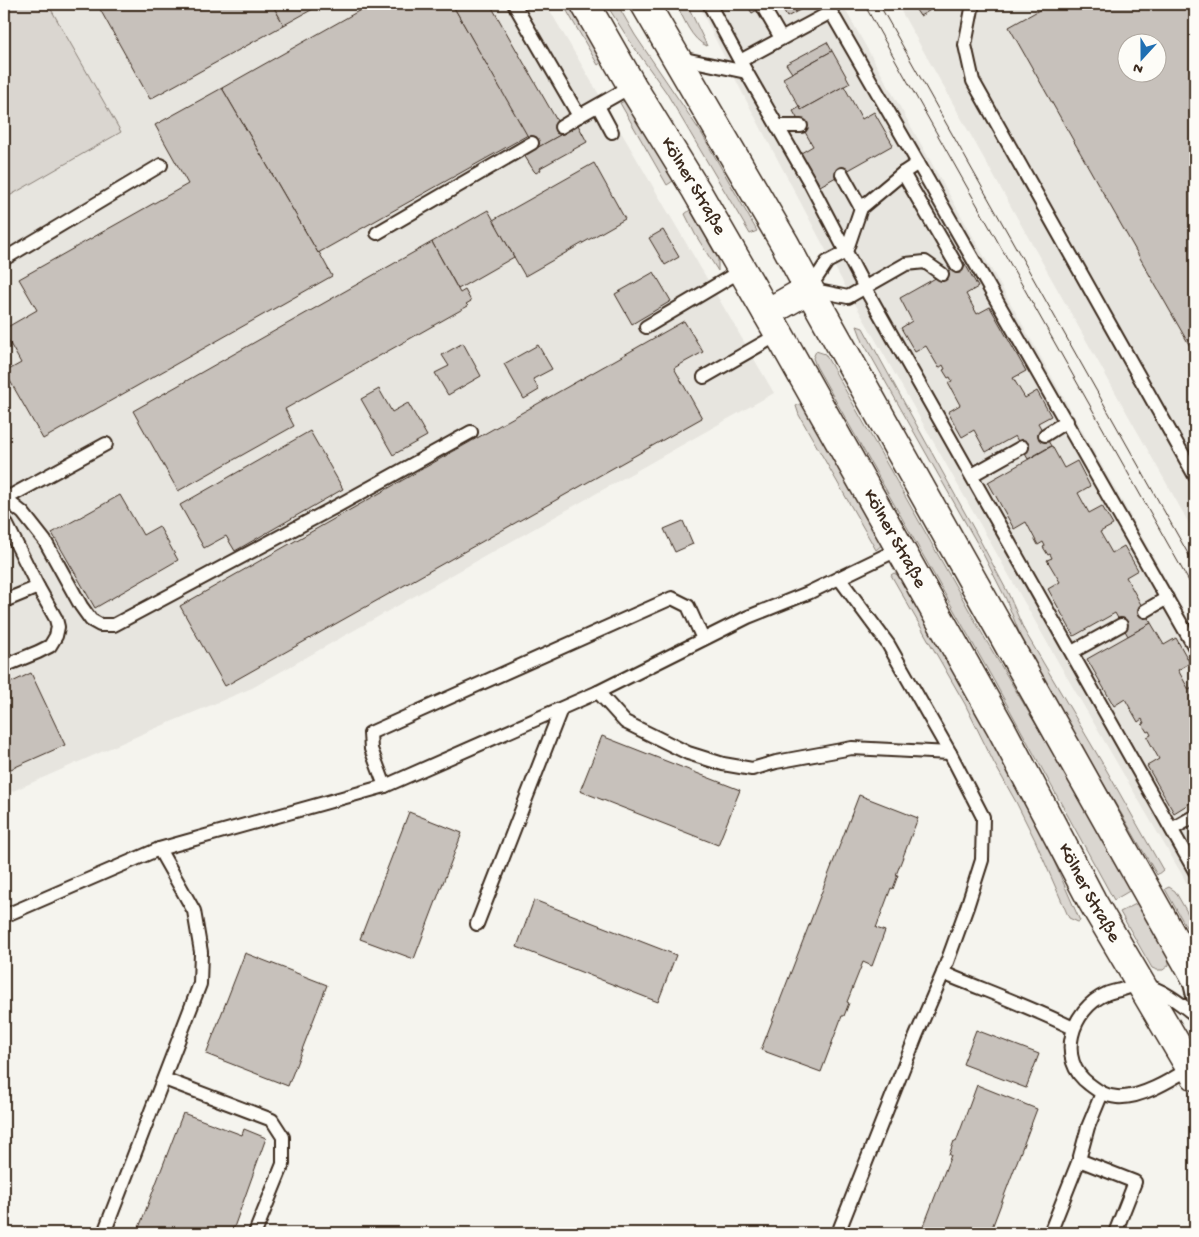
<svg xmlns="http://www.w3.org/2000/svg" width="1199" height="1237" font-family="'Gochi Hand',sans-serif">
  <rect width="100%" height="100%" fill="#f5f4ee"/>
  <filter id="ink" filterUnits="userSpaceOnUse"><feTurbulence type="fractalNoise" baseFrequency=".02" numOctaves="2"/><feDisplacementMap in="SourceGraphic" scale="10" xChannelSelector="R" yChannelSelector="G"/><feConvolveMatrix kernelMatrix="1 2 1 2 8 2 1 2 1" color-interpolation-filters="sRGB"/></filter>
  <g filter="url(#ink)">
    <g fill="#e7e5df" fill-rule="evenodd">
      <path d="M4 4H546L774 393 252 688 142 734 4 795Z"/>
      <path d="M698 4H842L1195 631V897L1057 660 845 286 745 98Z"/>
      <path d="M897 4H1195V534ZM1126 42H1156V72H1126Z"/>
    </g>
    <g fill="#dad6d0" stroke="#8a8077">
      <path d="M11 4H48L121 132 4 199V8Z"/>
      <path d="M563 4H573L605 60 598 65Z"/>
      <path d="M606 4H617L635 35 702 134 757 231 750 234 666 92 631 43Z"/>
      <path d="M676 4H687L707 46C691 40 684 18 676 4Z"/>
      <path d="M627 100 673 181 667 185 620 103Z"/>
      <path d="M690 210 718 259V271L695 234 685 214Z"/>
      <path d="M857 326 863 328 975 531 1008 593 1024 630 1107 771 1163 870 1157 875 1026 650 1006 599 981 550 863 342Z"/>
      <path d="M816 351 825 354 987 642 1095 824 1131 890 1114 900 994 681 816 366 813 358Z"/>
      <path d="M803 402 883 544 876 550 799 415 796 406Z"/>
      <path d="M894 573 901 577 985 723 1043 836 1080 921 1078 922 1069 918 1035 840 1016 802 994 763 965 704 891 575Z"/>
      <path d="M1169 887 1175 891 1195 926V943L1165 889Z"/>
      <path d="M1138 903 1169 959V965L1163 970H1157L1152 968 1120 912Z"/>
    </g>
    <g fill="#c7c1bb" stroke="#3b2a1e" fill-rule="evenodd">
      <path d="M97 4H272L284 25 150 99Z"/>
      <path d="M272 4H322L284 25Z"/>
      <path d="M371 4H452L528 135 318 253 222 88Z"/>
      <path d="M452 4H490L564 133 535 149Z"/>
      <path d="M746 4H768L752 13Z"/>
      <path d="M779 4H792L796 12 787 17Z"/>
      <path d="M792 4H804L806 7 796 12Z"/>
      <path d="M912 4H941L920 16Z"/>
      <path d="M1050 4H1195V355L1009 27ZM1126 42H1156V72H1126Z"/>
      <path d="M827 42 832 51 792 73 786 64Z"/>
      <path d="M832 51 850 83 801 110 783 78Z"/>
      <path d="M844 86 862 119 874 112 893 145 820 186 801 153 813 146 793 111 800 107 801 110Z"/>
      <path d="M222 88 318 253 319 252 332 276 43 439 5 372 21 363 4 333V329L37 310 19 279 188 184 155 125Z"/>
      <path d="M578 125 587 142 540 168 541 170 536 173 534 171 524 155Z"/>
      <path d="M594 163 625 219 525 276 493 220Z"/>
      <path d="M488 210 514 257 458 289 432 242Z"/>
      <path d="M663 230 679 257 665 265 649 238Z"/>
      <path d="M432 242 460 293 465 290 471 301 466 304 468 306 285 409 294 426 178 491 133 411Z"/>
      <path d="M964 262 978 287 966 294 977 314 990 307 1026 371 1013 378 1025 398 1037 391 1051 416 1038 423 1051 446 1028 459 1015 436 986 452 974 430 962 437 948 412 960 405 948 383 952 381 950 377 948 378 943 370 945 369 943 365 939 368 926 346 915 352 901 328 912 321 900 298Z"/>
      <path d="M654 272 671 301 632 324 615 294Z"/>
      <path d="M684 321 703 352 674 368 702 418 225 686 180 606Z"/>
      <path d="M463 343 481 376 448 395 435 373 449 366 442 355Z"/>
      <path d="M538 345 552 369 533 379 539 390 524 399 504 364Z"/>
      <path d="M379 389 392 412 408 403 427 436 393 455 361 399Z"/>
      <path d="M310 431 343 489 235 551 226 536 204 548 180 505Z"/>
      <path d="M1052 446 1064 468 1077 461 1090 486 1078 493 1089 513 1102 506 1113 525 1100 532 1112 553 1124 546 1138 570 1126 577 1151 623 1128 636 1115 613 1074 636 1048 589 1060 582 1047 560 1052 558 1050 554 1048 555 1043 547 1045 546 1043 542 1038 545 1026 522 1014 529 988 482Z"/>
      <path d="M120 495 143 535 159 526 178 560 95 608 52 533Z"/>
      <path d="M683 521 693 544 675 552 664 529Z"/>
      <path d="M1151 623 1164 645 1176 638 1190 663 1178 670 1189 690 1195 686V800L1174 813 1147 766 1159 759 1147 737 1151 735 1149 731 1147 732 1142 724 1144 723 1142 719 1138 722 1125 699 1114 706 1087 659Z"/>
      <path d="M31 673 65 745 4 772V686Z"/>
      <path d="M602 736 740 790 718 845 580 791Z"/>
      <path d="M859 795 918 818 896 875H898L893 889 891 888 876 928 885 931 872 966 863 962 847 1002 849 1003 844 1016H842L821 1072 761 1050Z"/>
      <path d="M409 812 462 833 414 959 360 939Z"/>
      <path d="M534 900 676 955 658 1002 517 947Z"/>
      <path d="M245 953 327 985 288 1086 206 1054Z"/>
      <path d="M976 1030 1039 1054 1026 1088 963 1064Z"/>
      <path d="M977 1085 1037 1109 990 1233H921L951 1155H949L954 1141 956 1142Z"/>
      <path d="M183 1113 242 1135 244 1129 266 1138 232 1233H137Z"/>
    </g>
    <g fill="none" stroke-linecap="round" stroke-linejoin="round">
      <g stroke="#3b2a1e" stroke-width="16">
        <g id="service">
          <path d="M514 4 579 116 632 86"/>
          <path d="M709 4 740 61"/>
          <path d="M973 4 965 45 973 81 1195 476"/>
          <path d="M763 7 781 38"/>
          <path d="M680 58 746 72"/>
          <path d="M598 106 612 132"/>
          <path d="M777 126H801"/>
          <path d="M561 127 579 116"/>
          <path d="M918 163 1195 648"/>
          <path d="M903 173 957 266"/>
          <path d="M842 174 861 208"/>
          <path d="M377 233 532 143"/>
          <path d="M4 259 161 165"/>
          <path d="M942 274 925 262 906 264 848 297 809 289 827 262 846 252 861 208 903 173 918 163 831 12 740 61 810 183 865 288 1195 871"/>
          <path d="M646 327 742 270"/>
          <path d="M704 377 779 334"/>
          <path d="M1045 435 1067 421"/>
          <path d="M972 475 1022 447"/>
          <path d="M4 498 23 513 45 541 81 606 91 620 100 625H114L337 506 471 432"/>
          <path d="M5 499 106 444"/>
          <path d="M4 519 38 587 56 619 58 627 56 636 50 646 38 652 4 666"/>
          <path d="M4 601 38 587"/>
          <path d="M1145 611 1167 598"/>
          <path d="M1072 652 1121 625"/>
          <path d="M598 692 625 722 688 753 723 764 752 769 776 762 852 748 950 753"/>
          <path d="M385 786 371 749 370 733 672 598 688 606 703 639"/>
          <path d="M1172 829 1195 816"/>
          <path d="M4 916 159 849 385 786 598 692 748 617 808 593 901 548"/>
          <path d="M477 924 561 709"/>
          <path d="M943 973C986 991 1031 1007 1073 1028"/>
          <path d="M1188 975 1195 1004"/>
          <path d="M1192 1065 1190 1068C1171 1080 1140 1099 1117 1097 1105 1096 1098 1091 1089 1084 1056 1060 1071 1009 1106 994 1110 992 1116 991 1120 990 1127 988 1136 984 1143 985 1161 988 1181 1004 1195 1015"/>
          <path d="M164 1079 272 1120 283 1137V1164L255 1233"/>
          <path d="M1079 1160 1088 1127 1102 1093"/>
          <path d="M104 1233 200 984 201 952 194 911 159 849"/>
          <path d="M838 1233 916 1036 943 973 967 907 982 860 983 817 950 753 888 644 839 578"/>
          <path d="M1050 1233 1079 1160 1135 1182 1115 1233"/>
        </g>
      </g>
      <g stroke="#3b2a1e" stroke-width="31">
        <g id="secondary">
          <path id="s1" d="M585 4 632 86 696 190 779 334 1001 728 1092 901 1195 1076"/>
          <path d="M645 4 785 244 809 289 1195 977"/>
          <path d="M767 313 809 289"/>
        </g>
      </g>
      <use href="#service" stroke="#fdfcf7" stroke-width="12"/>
      <use href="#secondary" stroke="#fdfcf7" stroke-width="28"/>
      <g stroke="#3b2a1e" stroke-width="1">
        <path d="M864 4 1195 592"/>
        <path d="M879 4 1195 566"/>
      </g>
    </g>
  </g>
  <g text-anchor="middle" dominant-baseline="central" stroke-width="4" stroke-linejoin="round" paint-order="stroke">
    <g font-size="19" fill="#3b2a1e" stroke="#fdfcf7">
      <text stroke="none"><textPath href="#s1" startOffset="212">Kölner Straße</textPath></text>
      <text stroke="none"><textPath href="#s1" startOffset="618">Kölner Straße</textPath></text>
      <text stroke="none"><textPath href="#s1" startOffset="1022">Kölner Straße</textPath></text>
    </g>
  </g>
  <rect width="1199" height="1237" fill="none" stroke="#fdfcf7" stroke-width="20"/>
  <rect x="10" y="10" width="1179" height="1217" fill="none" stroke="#3b2a1e" stroke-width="2" filter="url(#ink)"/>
  <g transform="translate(1142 58) rotate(201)"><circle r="24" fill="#fdfcf7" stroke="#afa8a0"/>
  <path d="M0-4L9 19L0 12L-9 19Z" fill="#1f6fb2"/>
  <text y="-8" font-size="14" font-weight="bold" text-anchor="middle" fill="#3b2a1e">N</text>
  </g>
</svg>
